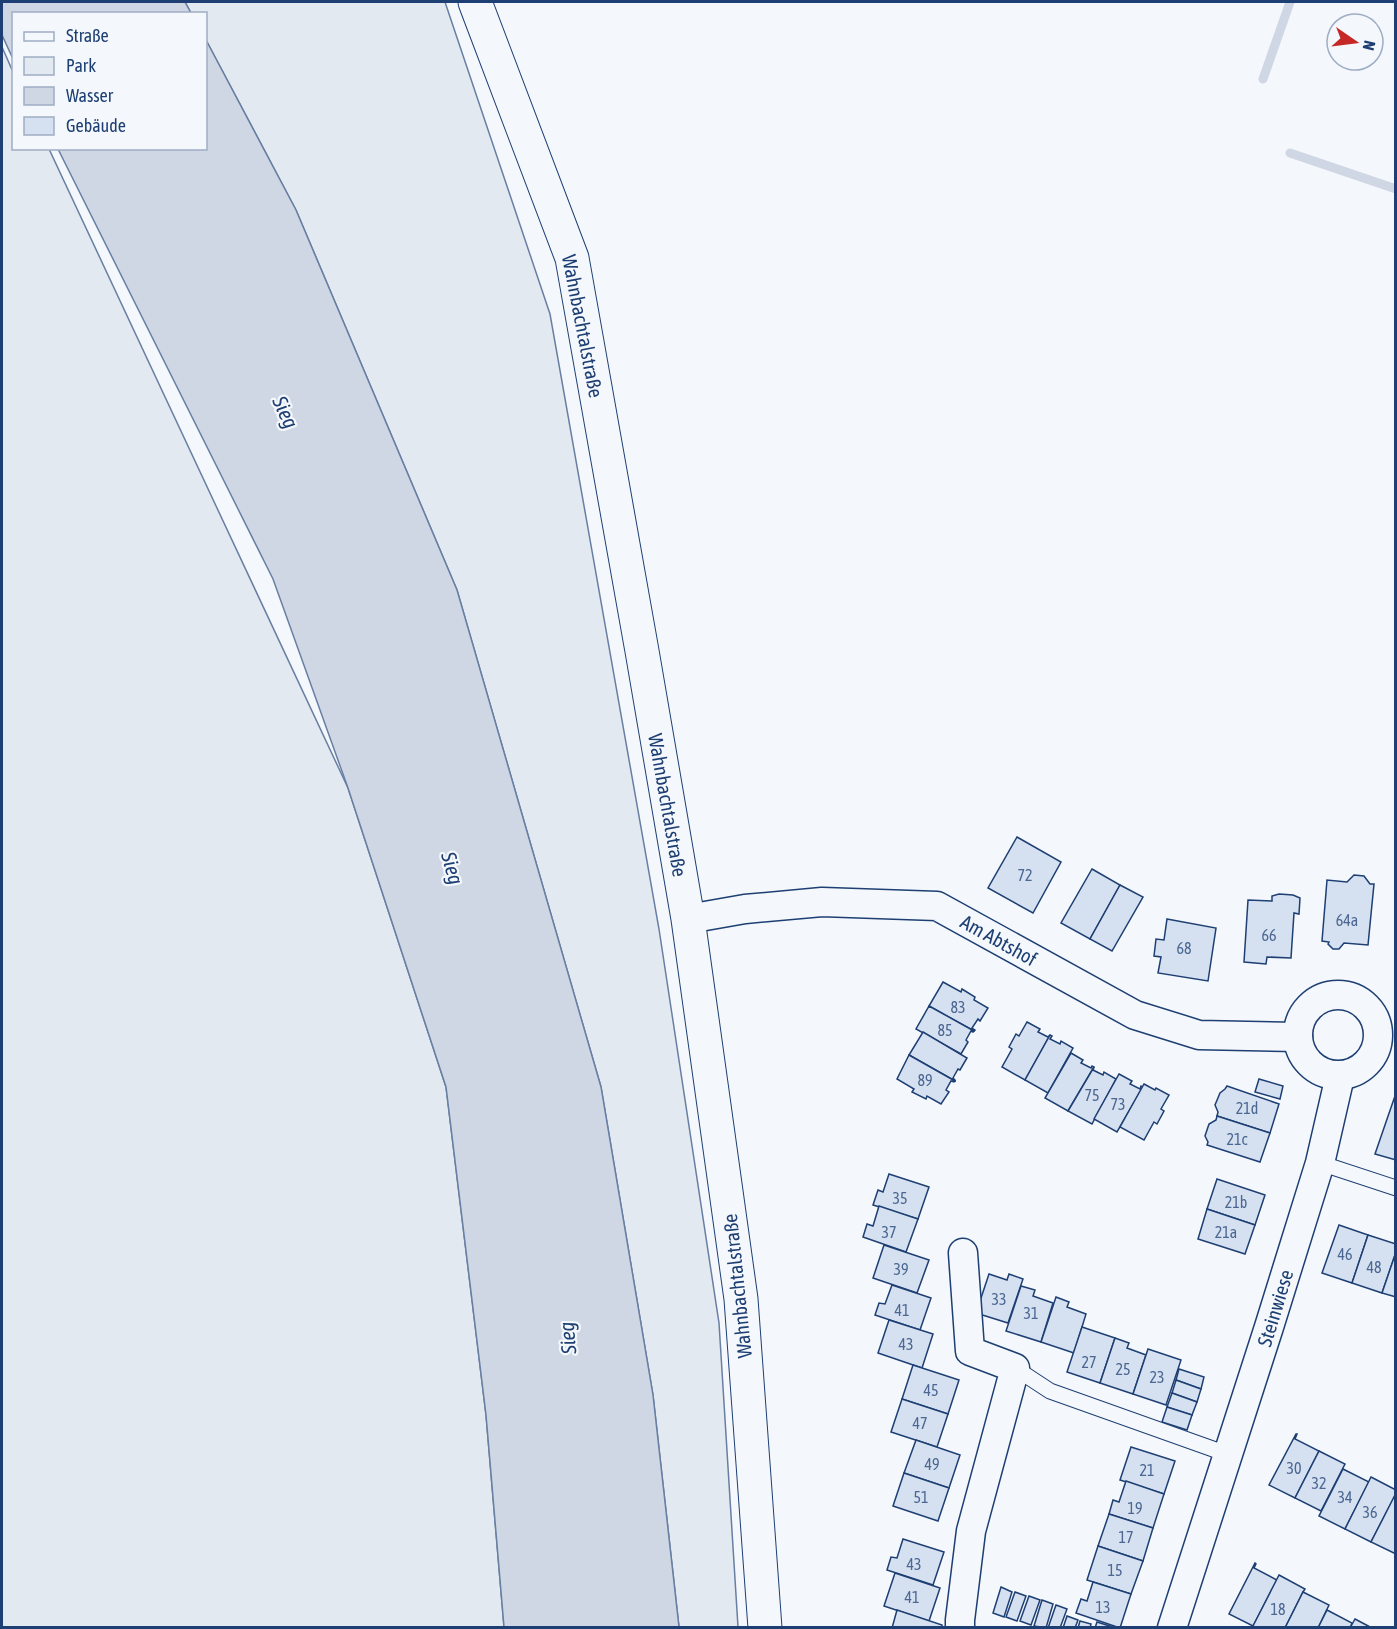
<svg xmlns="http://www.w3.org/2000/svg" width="1397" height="1629" font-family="'Asap Condensed',sans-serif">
  <rect width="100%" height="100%" fill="#f4f7fb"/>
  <g fill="#e3e9f0" stroke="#687fa3" stroke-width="1.5">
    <path d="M185 2H445L550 314 659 929 719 1323 738 1627H679L653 1395 601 1087 457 590 296 210 206 40V14L191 13Z"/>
    <path d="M2 47 13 72 14 148 49 149 348 788 446 1087 486 1415 504 1627H2Z"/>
  </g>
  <g fill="#cfd7e4" stroke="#687fa3" stroke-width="1.5">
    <path d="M2 2H185L191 13 14 14 13 59 2 35Z"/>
    <path d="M206 40 296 210 457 590 601 1087 653 1395 679 1627H504L486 1415 446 1087 348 788 273 579 58 149 206 148Z"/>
  </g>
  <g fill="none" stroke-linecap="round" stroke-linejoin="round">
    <g stroke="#cfd7e4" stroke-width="9">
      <path d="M1263 79 1290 2"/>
      <path d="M1290 153 1396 189"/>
    </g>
  </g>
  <g fill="#d5e0f0" stroke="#1d3f73" stroke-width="1.5">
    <path d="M1017 837 1061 862 1033 913 988 888Z"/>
    <path d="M1092 869 1120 885 1090 939 1061 923Z"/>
    <path d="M1354 875 1364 876 1370 884H1374L1368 945 1344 943 1339 949H1333L1328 944 1329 942 1322 941 1327 880 1347 882Z"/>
    <path d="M1120 885 1143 897 1112 951 1090 939Z"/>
    <path d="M1279 894 1293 895 1300 898 1299 914 1294 913 1291 958 1267 957 1266 964 1244 962 1248 900 1272 901V896Z"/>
    <path d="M1167 919 1216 928 1208 981 1158 973 1161 957 1154 956 1156 939 1164 940Z"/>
    <path d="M943 982 961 992 962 989 975 997 974 1000 988 1008 980 1021 978 1019 972 1028 975 1030 974 1031 929 1006Z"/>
    <path d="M929 1006 974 1031 973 1032 971 1031 966 1040 968 1042 961 1054 916 1029Z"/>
    <path d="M1027 1022 1040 1029 1038 1032 1048 1037 1050 1035 1025 1080 1002 1067 1012 1049 1009 1047 1016 1034 1019 1036Z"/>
    <path d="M923 1032 967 1058 960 1070 958 1069 953 1078 955 1080V1081L909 1055Z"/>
    <path d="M1050 1035 1052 1036 1050 1039 1060 1044 1061 1041 1073 1048 1048 1093 1025 1080Z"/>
    <path d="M1071 1053 1083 1060 1081 1063 1091 1068 1092 1066 1094 1067 1068 1111 1045 1098Z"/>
    <path d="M909 1055 955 1081 954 1082 951 1081 946 1090 949 1092 941 1104 927 1096 926 1099 912 1092 914 1089 897 1079Z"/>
    <path d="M1094 1067 1093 1070 1103 1075 1104 1072 1116 1079 1092 1124 1068 1111Z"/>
    <path d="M1119 1074 1132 1081 1130 1084 1140 1089 1141 1086 1143 1087 1117 1132 1094 1119Z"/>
    <path d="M1259 1079 1283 1086 1280 1099 1255 1092Z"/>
    <path d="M1144 1084 1155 1090 1156 1088 1169 1095 1161 1109 1164 1111 1157 1124 1154 1122 1144 1140 1120 1127Z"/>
    <path d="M1227 1086 1279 1104 1270 1133 1217 1116 1218 1112 1215 1105 1220 1093 1225 1089Z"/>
    <path d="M1396 1093V1160L1375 1154Z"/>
    <path d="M1217 1116 1270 1133 1260 1162 1207 1145 1208 1142 1205 1136 1209 1124 1216 1120Z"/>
    <path d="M889 1174 929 1187 918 1219 873 1205 878 1190 883 1192Z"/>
    <path d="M1217 1179 1265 1195 1255 1225 1207 1209Z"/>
    <path d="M879 1206 918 1219 906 1252 863 1237 867 1224 873 1226Z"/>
    <path d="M1207 1209 1255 1225 1245 1254 1198 1239Z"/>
    <path d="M1339 1225 1368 1235 1352 1283 1322 1273Z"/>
    <path d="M1368 1235 1396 1244V1252L1382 1293 1352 1283Z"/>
    <path d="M884 1245 929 1260 917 1293 873 1278Z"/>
    <path d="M1396 1252V1297L1382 1293Z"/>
    <path d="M989 1274 1007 1280 1009 1274 1023 1279 1008 1323 976 1313Z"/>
    <path d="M892 1285 931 1298 920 1330 875 1315 879 1303 885 1304Z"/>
    <path d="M1021 1286 1035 1290 1033 1296 1053 1303 1041 1342 1006 1331Z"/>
    <path d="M1056 1297 1069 1302 1067 1307 1086 1314 1074 1353 1041 1342Z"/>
    <path d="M889 1320 933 1334 922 1368 878 1353Z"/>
    <path d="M1082 1327 1115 1338 1100 1383 1067 1372Z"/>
    <path d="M1115 1338 1129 1343 1127 1348 1146 1355 1133 1394 1100 1383Z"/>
    <path d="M1148 1349 1181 1360 1166 1405 1133 1394Z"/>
    <path d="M913 1365 959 1380 948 1414 902 1399Z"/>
    <path d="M1179 1369 1204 1377 1201 1389 1176 1380Z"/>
    <path d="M1176 1380 1201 1389 1197 1402 1172 1393Z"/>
    <path d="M1172 1393 1197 1402 1192 1415 1167 1407Z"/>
    <path d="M902 1399 948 1414 937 1447 891 1432Z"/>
    <path d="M1167 1407 1192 1415 1187 1430 1162 1422Z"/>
    <path d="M1296 1434H1297L1295 1439 1319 1451 1295 1498 1269 1485Z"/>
    <path d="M916 1440 960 1455 949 1488 904 1473Z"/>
    <path d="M1131 1447 1175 1461 1164 1494 1120 1480Z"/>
    <path d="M1319 1451 1345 1464 1321 1511 1295 1498Z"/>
    <path d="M1343 1469 1369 1482 1345 1529 1319 1516Z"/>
    <path d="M904 1473 949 1488 938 1521 893 1506Z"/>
    <path d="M1371 1477 1396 1490V1494L1371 1542 1345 1529Z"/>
    <path d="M1126 1481 1164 1494 1153 1528 1109 1514 1113 1500 1119 1502Z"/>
    <path d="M1395 1495H1396V1554L1371 1542Z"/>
    <path d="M1109 1514 1153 1528 1143 1561 1098 1546Z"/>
    <path d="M903 1539 944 1552 933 1585 887 1570 891 1557 897 1558Z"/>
    <path d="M1098 1546 1143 1561 1131 1594 1087 1580Z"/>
    <path d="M1255 1563 1256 1564 1254 1568 1277 1580 1253 1626 1229 1614Z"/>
    <path d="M895 1573 940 1588 929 1621 884 1606Z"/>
    <path d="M1279 1575 1305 1589 1303 1592 1285 1628H1255L1253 1626Z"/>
    <path d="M1093 1582 1131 1594 1120 1628 1076 1613 1081 1599 1087 1601Z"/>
    <path d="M1001 1587 1012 1592 1004 1617 993 1613Z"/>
    <path d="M1015 1592 1026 1596 1017 1621 1006 1617Z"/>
    <path d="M1303 1592 1329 1605 1318 1628H1285Z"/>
    <path d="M1029 1596 1040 1600 1031 1625 1020 1621Z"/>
    <path d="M1042 1600 1053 1604 1046 1628 1034 1626Z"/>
    <path d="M1056 1605 1067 1609 1060 1628H1048Z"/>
    <path d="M897 1610 942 1625V1628H892Z"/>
    <path d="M1327 1610 1352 1623 1350 1628H1318Z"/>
    <path d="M1067 1616 1078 1620 1075 1628H1063Z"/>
    <path d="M1355 1619 1372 1628H1350Z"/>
    <path d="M1080 1621 1091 1624 1090 1628H1078Z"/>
    <path d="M1097 1622 1116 1628H1095Z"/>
  </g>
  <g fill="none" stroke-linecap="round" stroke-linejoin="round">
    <g stroke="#1d3f73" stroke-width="17">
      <g id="service">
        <path d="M1320 1163 1396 1188"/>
        <path d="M1015 1368 1050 1391 1227 1454"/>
      </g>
    </g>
    <g stroke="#1d3f73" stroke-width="31">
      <g id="minor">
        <path d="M688 919 745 909 822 902 937 906 1135 1015 1199 1035 1298 1037"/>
        <circle cx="1338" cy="1035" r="40"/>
        <path d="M960 1628V1620L971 1531 1015 1368 970 1351 963 1253"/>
        <path d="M1172 1628 1269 1327 1320 1163 1340 1076"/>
      </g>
    </g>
    <g stroke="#1d3f73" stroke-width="35">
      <path id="secondary" d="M475 2 572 258 642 651 688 919 741 1299 765 1628"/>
    </g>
    <use href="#service" stroke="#f4f7fb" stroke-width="15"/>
    <use href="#minor" stroke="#f4f7fb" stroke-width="28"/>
    <use href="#secondary" stroke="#f4f7fb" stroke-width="33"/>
  </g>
  <g text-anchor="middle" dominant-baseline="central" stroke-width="4.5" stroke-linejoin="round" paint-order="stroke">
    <g font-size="16" fill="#4b6792">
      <text x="1025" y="875">72</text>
      <text x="1347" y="920">64a</text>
      <text x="1269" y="935">66</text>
      <text x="1184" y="948">68</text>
      <text x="958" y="1007">83</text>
      <text x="945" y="1030">85</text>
      <text x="925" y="1080">89</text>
      <text x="1092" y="1095">75</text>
      <text x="1118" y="1104">73</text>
      <text x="1247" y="1108">21d</text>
      <text x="1237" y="1139">21c</text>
      <text x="900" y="1198">35</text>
      <text x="1236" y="1202">21b</text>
      <text x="889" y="1232">37</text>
      <text x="1226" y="1232">21a</text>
      <text x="1345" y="1254">46</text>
      <text x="1374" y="1267">48</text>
      <text x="901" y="1269">39</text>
      <text x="999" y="1299">33</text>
      <text x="902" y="1310">41</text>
      <text x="1031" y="1313">31</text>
      <text x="906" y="1344">43</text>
      <text x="1089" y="1362">27</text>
      <text x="1123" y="1369">25</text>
      <text x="1157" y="1377">23</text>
      <text x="931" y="1390">45</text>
      <text x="920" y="1423">47</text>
      <text x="932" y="1464">49</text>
      <text x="1294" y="1468">30</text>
      <text x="1147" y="1470">21</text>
      <text x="1319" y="1483">32</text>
      <text x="921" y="1497">51</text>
      <text x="1345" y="1497">34</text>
      <text x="1135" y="1508">19</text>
      <text x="1370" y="1512">36</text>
      <text x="1126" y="1537">17</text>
      <text x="914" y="1564">43</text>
      <text x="1115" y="1570">15</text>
      <text x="912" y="1597">41</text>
      <text x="1103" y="1607">13</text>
      <text x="1278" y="1609">18</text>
    </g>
    <g font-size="20" fill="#1d3f73" stroke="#f4f7fb">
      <text transform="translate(583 326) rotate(79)">Wahnbachtalstraße</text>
      <text transform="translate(668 805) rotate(80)">Wahnbachtalstraße</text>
      <text transform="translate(999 940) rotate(29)">Am Abtshof</text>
      <text transform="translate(737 1286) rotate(-96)">Wahnbachtalstraße</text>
      <text transform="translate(1275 1308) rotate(-73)">Steinwiese</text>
    </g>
    <g font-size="21" font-style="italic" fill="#1d3f73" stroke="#f4f7fb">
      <text transform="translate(286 412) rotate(65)">Sieg</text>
      <text transform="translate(453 868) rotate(74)">Sieg</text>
      <text transform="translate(567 1338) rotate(-95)">Sieg</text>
    </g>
  </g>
  <rect width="1397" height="1629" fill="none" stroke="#1d3f73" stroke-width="6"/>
  <rect x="12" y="12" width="195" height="138" fill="#f4f7fb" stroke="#9eadc5" stroke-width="1.5"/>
  <rect x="24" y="32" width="30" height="9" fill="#f4f7fb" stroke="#9eadc5" stroke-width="1.5"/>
  <text x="66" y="42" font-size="18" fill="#1d3f73">Straße</text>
  <rect x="24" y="57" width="30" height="18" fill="#e3e9f0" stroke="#9eadc5" stroke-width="1.5"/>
  <text x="66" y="72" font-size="18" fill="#1d3f73">Park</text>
  <rect x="24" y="87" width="30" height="18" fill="#cfd7e4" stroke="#9eadc5" stroke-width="1.5"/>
  <text x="66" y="102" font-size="18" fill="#1d3f73">Wasser</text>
  <rect x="24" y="117" width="30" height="18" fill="#d5e0f0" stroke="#9eadc5" stroke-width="1.5"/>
  <text x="66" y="132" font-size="18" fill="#1d3f73">Gebäude</text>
  <g transform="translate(1355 42) rotate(104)"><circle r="28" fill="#f4f7fb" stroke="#9eadc5" stroke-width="1.5"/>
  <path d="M0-4.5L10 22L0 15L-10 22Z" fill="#c62828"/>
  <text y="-9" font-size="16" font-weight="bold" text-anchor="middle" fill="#1d3f73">N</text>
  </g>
</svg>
